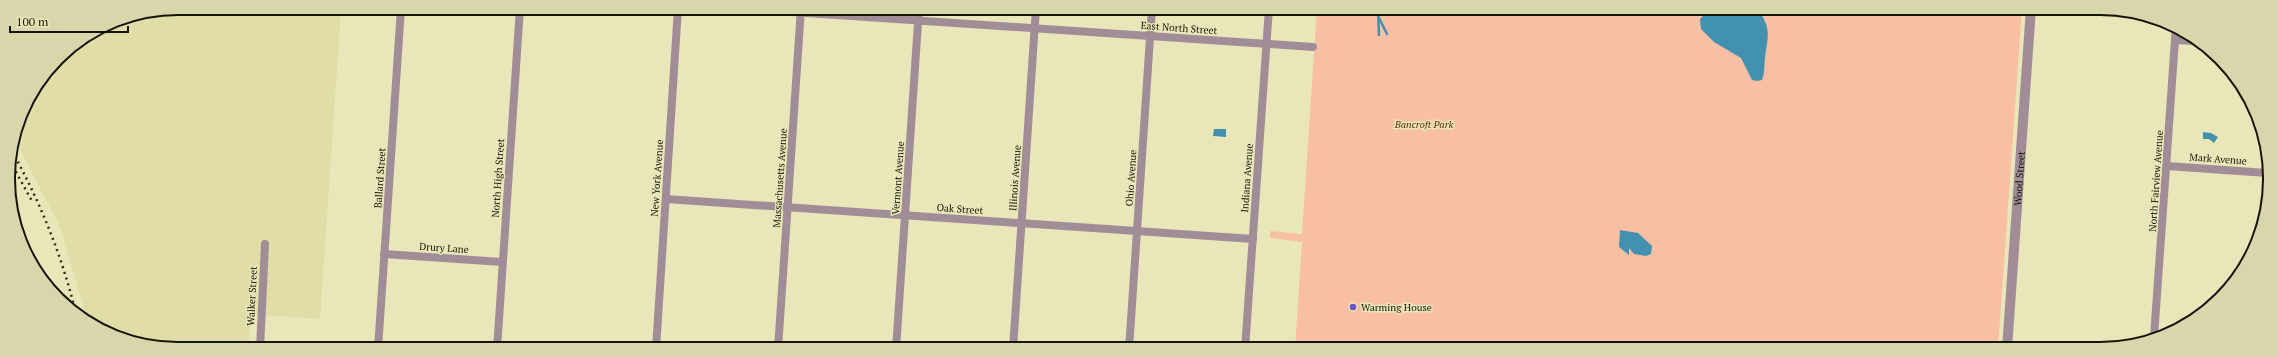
<svg xmlns="http://www.w3.org/2000/svg" width="2278" height="357" font-family="'PT Serif',serif">
  <rect width="100%" height="100%" fill="#e9e7b9"/>
  <path fill="#e0dda7" d="M179 8 341 9 320 319 251 314 248 349H167L103 331 87 319 60 227 15 140 21 113 58 58 113 21Z"/>
  <path fill="#f8bfa5" d="M1317 8H2022L1998 349H1295L1302 242 1270 238V231L1302 234Z"/>
  <g fill="#4191af">
    <path d="M1711 8H1757C1772 29 1768 35 1765 58 1764 65 1765 73 1762 80L1757 81 1752 80 1741 58 1714 42 1701 29 1700 19Z"/>
    <path d="M1214 129H1226V137L1213 136Z"/>
    <path d="M2203 132 2211 133 2218 137 2214 143 2209 139H2203Z"/>
    <path d="M1620 230 1638 233 1652 246 1651 254 1646 256 1634 254 1629 248V255L1619 247Z"/>
  </g>
  <g fill="none" stroke-linecap="round" stroke-linejoin="round">
    <g stroke="#4191af" stroke-width="2.5">
      <path d="M1378 8 1379 35"/>
      <path d="M1379 18 1387 34"/>
    </g>
    <g stroke="#a18d97" stroke-width="8">
      <path d="M732 8 1313 47"/>
      <path d="M2175 40 2195 41"/>
      <path d="M2167 166 2267 173"/>
      <path d="M666 199 1253 239"/>
      <path d="M384 254 502 262"/>
      <path d="M2154 337 2176 26"/>
      <path d="M260 349 265 244"/>
      <path d="M378 349 401 8"/>
      <path d="M497 349 520 8"/>
      <path d="M656 349 678 8"/>
      <path d="M778 349 801 8"/>
      <path d="M896 349 919 8"/>
      <path d="M1013 349 1036 8"/>
      <path d="M1129 349 1152 8"/>
      <path d="M1245 349 1269 8"/>
    </g>
    <path stroke="#a18d97" stroke-width="10" id="s1" d="M2007 349 2031 8"/>
    <g stroke="#2c2b18" stroke-width="2.5" stroke-dasharray="2 4" stroke-linecap="butt">
      <path d="M12 151C40 202 61 253 75 310"/>
      <path d="M10 161 32 201"/>
    </g>
  </g>
  <circle fill="#6855ce" stroke="#e9e7b9" stroke-width="1.5" cx="1353" cy="307" r="4"/>
  <g text-anchor="middle" dominant-baseline="central" stroke-width="3" stroke-linejoin="round" paint-order="stroke">
    <g font-size="10" fill="#161505" stroke="#e9e7b9">
      <text transform="translate(1179 28) rotate(4)">East North Street</text>
      <text transform="translate(2218 159) rotate(4)">Mark Avenue</text>
      <text transform="translate(380 178) rotate(-86)">Ballard Street</text>
      <text transform="translate(498 178) rotate(-86)">North High Street</text>
      <text transform="translate(657 178) rotate(-86)">New York Avenue</text>
      <text transform="translate(780 178) rotate(-86)">Massachusetts Avenue</text>
      <text transform="translate(898 178) rotate(-86)">Vermont Avenue</text>
      <text transform="translate(1015 178) rotate(-86)">Illinois Avenue</text>
      <text transform="translate(1131 178) rotate(-86)">Ohio Avenue</text>
      <text transform="translate(1247 178) rotate(-86)">Indiana Avenue</text>
      <text stroke="none"><textPath href="#s1" startOffset="171">Wood Street</textPath></text>
      <text transform="translate(2156 181) rotate(-86)">North Fairview Avenue</text>
      <text transform="translate(960 209) rotate(4)">Oak Street</text>
      <text transform="translate(444 248) rotate(4)">Drury Lane</text>
      <text transform="translate(252 296) rotate(-87)">Walker Street</text>
    </g>
    <g font-size="10" font-style="italic" fill="#5e2300" stroke="#e9e7b9">
      <text x="1424" y="124">Bancroft Park</text>
    </g>
    <g font-size="10" fill="#161505" stroke="#e9e7b9" text-anchor="start">
      <text x="1361" y="307">Warming House</text>
    </g>
  </g>
  <path d="M0 0H2278V357H0ZM178 15H2100A163 163 0 0 1 2263 178V179A163 163 0 0 1 2100 342H178A163 163 0 0 1 15 179V178A163 163 0 0 1 178 15Z" fill="#d8d6ab" fill-rule="evenodd"/>
  <path fill="none" stroke="#161505" stroke-width="2" d="M178 15H2100A163 163 0 0 1 2263 178V179A163 163 0 0 1 2100 342H178A163 163 0 0 1 15 179V178A163 163 0 0 1 178 15Z"/>
  <path d="M10 26v6h118v-6" fill="none" stroke="#161505" stroke-width="2"/>
  <text x="16" y="26" font-size="12" fill="#161505" stroke="#e9e7b9" stroke-width="3" paint-order="stroke">100 m</text>
</svg>
